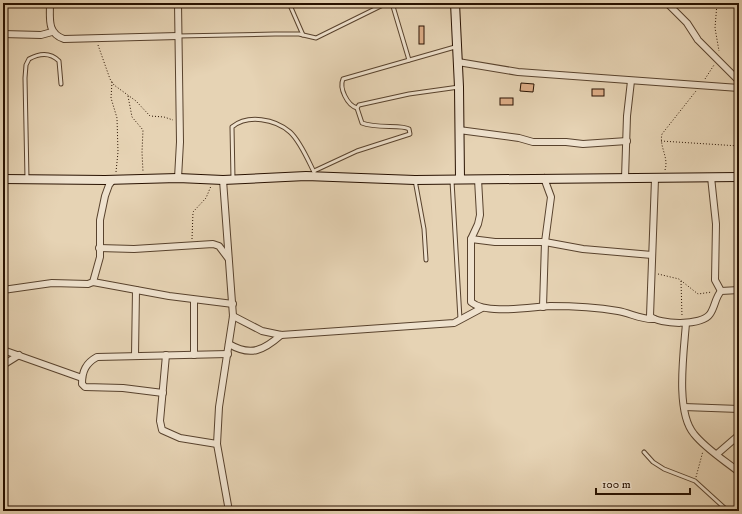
<svg xmlns="http://www.w3.org/2000/svg" width="742" height="514" font-family="'IM FELL DW Pica',serif">
  <rect width="100%" height="100%" fill="#e6d3b4"/>
  <filter id="stains"><feTurbulence type="fractalNoise" baseFrequency=".005" numOctaves="4"/><feColorMatrix values="0 0 0 0 .2 0 0 0 0 .09 0 0 0 0 .02 0 0 0 .5 -.17"/></filter>
  <radialGradient id="worn" r=".72"><stop offset=".6" stop-color="#630" stop-opacity="0"/><stop offset="1" stop-color="#630" stop-opacity=".3"/></radialGradient>
  <g fill="#ddad87" stroke="#281100">
    <rect x="419" y="26" width="5" height="18"/>
    <path d="M521 83 534 84 533 92 520 91Z"/>
    <rect x="592" y="89" width="12" height="7"/>
    <rect x="500" y="98" width="13" height="7"/>
  </g>
  <g fill="none" stroke-linecap="round" stroke-linejoin="round">
    <g stroke="#58422d" stroke-width="5">
      <g id="lane">
        <path d="M289 3 303 35"/>
        <path d="M392 3 409 60"/>
        <path d="M178 36 275 34H299L316 38 387 3"/>
        <path d="M357 108C347 105 339 88 343 79L455 47"/>
        <path d="M314 171 357 151 410 134 409 129C403 124 376 129 362 123L357 108 359 105 409 94 459 87"/>
        <path d="M27 179 25 78 26 65 29 59C40 53 50 52 59 61L61 84"/>
        <path d="M233 179 232 127C248 114 275 119 290 132 300 141 308 160 314 172"/>
        <path d="M415 180 424 229 426 260"/>
        <path d="M452 181 460 319"/>
        <path d="M644 452 653 462 664 469 695 481 728 511"/>
      </g>
    </g>
    <g stroke="#58422d" stroke-width="8">
      <g id="street">
        <path d="M50 3C50 19 47 33 64 39L178 36"/>
        <path d="M667 3 687 23 698 40 739 81"/>
        <path d="M3 34 41 35 52 32"/>
        <path d="M458 62 518 72 739 88"/>
        <path d="M459 130 519 138 533 142H566L583 144 627 141"/>
        <path d="M711 177 716 224 715 280 721 291"/>
        <path d="M178 178 180 142 178 3"/>
        <path d="M625 178 627 116 631 81"/>
        <path d="M478 179 480 215 478 224 471 239V302C486 315 530 307 550 306 573 306 595 307 618 311 630 313 642 320 654 319"/>
        <path d="M655 179 650 316C659 325 702 326 710 314 715 307 715 298 721 291L739 290"/>
        <path d="M223 180 233 316 219 407 217 444 229 511"/>
        <path d="M471 239 495 242H545L583 249 652 255"/>
        <path d="M99 248 134 249 213 244 219 246 228 258"/>
        <path d="M93 282 169 296 233 304"/>
        <path d="M3 290 52 283 88 284 93 282 100 257V220L105 196 109 185 113 180"/>
        <path d="M543 307 545 242 551 197 544 178"/>
        <path d="M233 316 262 331 281 335 454 323 482 308"/>
        <path d="M686 323C684 351 675 412 694 434 706 449 724 460 739 472"/>
        <path d="M229 344C251 357 264 350 281 335"/>
        <path d="M3 350 82 378"/>
        <path d="M135 355 136 290"/>
        <path d="M166 355 160 421 162 430 180 438 217 444"/>
        <path d="M194 355V300"/>
        <path d="M3 365 19 355"/>
        <path d="M163 393 123 388 85 387 82 384C82 371 86 363 97 357L228 354"/>
        <path d="M684 407 739 409"/>
        <path d="M717 454 739 435"/>
      </g>
    </g>
    <g stroke="#281100" stroke-width="10">
      <g id="secondary">
        <path d="M455 3 459 87 460 179"/>
        <path d="M3 179 105 180 178 178 223 180 306 176 415 180 739 177"/>
      </g>
    </g>
    <g stroke="#281100" stroke-width="1" stroke-dasharray="1 2" stroke-linecap="butt">
      <path d="M717 3 715 28 719 51"/>
      <path d="M98 45 110 79 114 85 136 101 150 116 164 117 173 120"/>
      <path d="M705 79 714 65"/>
      <path d="M112 82 111 98 117 118 118 152 116 172"/>
      <path d="M128 96 132 117 143 130 142 152 143 172"/>
      <path d="M661 141 739 146"/>
      <path d="M665 170C669 157 659 147 662 134L696 91"/>
      <path d="M192 239 193 212 206 198 211 186"/>
      <path d="M658 274 679 279 698 294 712 292"/>
      <path d="M681 281 682 316"/>
      <path d="M696 477 703 451"/>
    </g>
    <use href="#lane" stroke="#efe2ce" stroke-width="3"/>
    <use href="#street" stroke="#efe2ce" stroke-width="6"/>
    <use href="#secondary" stroke="#efe2ce" stroke-width="8"/>
  </g>
  <rect width="742" height="514" fill="none" stroke="#e6d3b4" stroke-width="16"/>
  <rect x="4" y="4" width="734" height="506" fill="none" stroke="#281100" stroke-width="2"/>
  <rect x="8" y="8" width="726" height="498" fill="none" stroke="#281100"/>
  <path d="M596 488v6h94v-6" fill="none" stroke="#281100" stroke-width="2"/>
  <text x="602" y="488" font-size="12" fill="#281100" stroke="#efe2ce" stroke-width="3" paint-order="stroke">100 m</text>
  <rect width="100%" height="100%" filter="url(#stains)"/>
  <rect width="100%" height="100%" fill="url(#worn)"/>
</svg>
